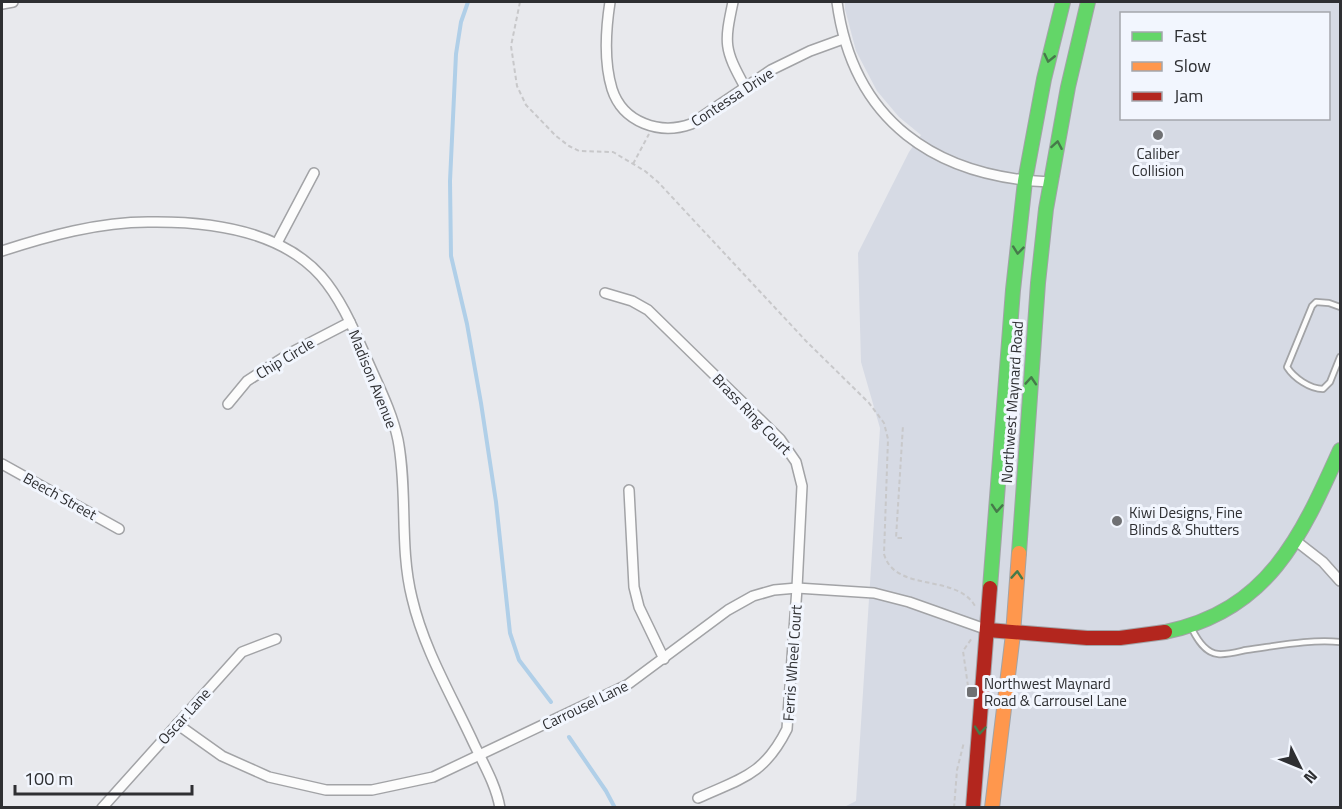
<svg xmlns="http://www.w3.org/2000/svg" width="1342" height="809" font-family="'Titillium Web',sans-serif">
  <rect width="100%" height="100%" fill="#e8e9ed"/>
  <path fill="#d6dae4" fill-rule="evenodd" d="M845 2H1340V807L842 808 856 801 880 428 861 362 858 253 909 152 921 135 899 117 877 91 856 51 845 9ZM1122 14H1328V118H1122Z"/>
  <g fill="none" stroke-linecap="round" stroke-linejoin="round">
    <g stroke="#b0cfe8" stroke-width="4">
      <path d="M468 2 461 22 456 54 450 181 451 256 467 324 481 403 496 502 510 633 519 660 551 702"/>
      <path d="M569 737 606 791 615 808"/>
    </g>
    <g stroke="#a2a3a6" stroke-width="8">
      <g id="lane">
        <path d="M1340 307 1329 303 1316 302 1312 306 1287 367C1294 378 1310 389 1323 389L1330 382 1340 357"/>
        <path d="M1192 629C1197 639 1205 653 1218 654 1226 655 1237 652 1246 650 1277 646 1310 639 1340 642"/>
      </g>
    </g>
    <g stroke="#a2a3a6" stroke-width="12">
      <g id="street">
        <path d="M610 2C606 28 604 63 612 89 623 123 660 135 691 124L771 70 810 51 843 39"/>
        <path d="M733 2C724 44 724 49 745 87"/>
        <path d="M837 2C853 121 935 177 1050 182"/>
        <path d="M2 4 13 2"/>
        <path d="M277 243 314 173"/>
        <path d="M2 251C48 236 99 222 148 222 207 221 280 230 321 276 341 299 353 328 365 355 377 383 392 411 398 440 408 492 399 546 412 598 424 650 452 696 474 744 484 765 496 785 500 808"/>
        <path d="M605 293 632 301 648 310 780 439 796 462 802 486 797 588 787 729C764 775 742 778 698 798"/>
        <path d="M228 404 247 381 292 352 350 322"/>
        <path d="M2 464 119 529"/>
        <path d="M629 490 634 587 639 607 664 659"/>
        <path d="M1296 541 1323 562 1340 581"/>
        <path d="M177 724 222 756 269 777 326 790H372L433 777 627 685 728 610 753 596 774 590 797 588 874 593 909 602 988 630"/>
        <path d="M102 808 242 652 276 639"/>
      </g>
    </g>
    <g stroke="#a2a3a6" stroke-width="16">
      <g id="fast">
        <path d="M1019 553 1038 283 1046 209 1068 87 1088 2"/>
        <path d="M990 588 1013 290 1025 181 1044 79 1063 2"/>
        <path d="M1165 632C1268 611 1301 537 1340 450"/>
      </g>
    </g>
    <g stroke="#a2a3a6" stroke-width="16">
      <path id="slow" d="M992 808 1013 634 1019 553"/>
    </g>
    <g stroke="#a2a3a6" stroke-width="16">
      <g id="jam">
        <path d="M988 630 1087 638H1120L1165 632"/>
        <path d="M973 808 990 588"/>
      </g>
    </g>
    <g stroke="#c8c8ca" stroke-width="2" stroke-dasharray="4.5 3" stroke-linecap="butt">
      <path d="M520 2 511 46 517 86 526 105 556 136 569 146 579 151 613 152 645 171 658 182 806 341 869 403 884 423 888 439 884 554C895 593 956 573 975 606"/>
      <path d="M633 164 649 134"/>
      <path d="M902 538H896L903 425"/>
      <path d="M968 686 963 651 972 638"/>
      <path d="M954 808 957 770 964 742"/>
    </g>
    <use href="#lane" stroke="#fcfcfc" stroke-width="4.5"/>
    <use href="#street" stroke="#fcfcfc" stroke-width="9"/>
    <use href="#fast" stroke="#63d668" stroke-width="14"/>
    <use href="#slow" stroke="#ff974d" stroke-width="14"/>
    <use href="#jam" stroke="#b3261e" stroke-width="14"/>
  </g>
  <defs><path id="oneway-chevron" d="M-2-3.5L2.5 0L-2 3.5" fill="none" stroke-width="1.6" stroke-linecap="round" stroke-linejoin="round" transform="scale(1.5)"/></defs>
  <g stroke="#467a4a">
    <use href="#oneway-chevron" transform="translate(1049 58) rotate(103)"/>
    <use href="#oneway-chevron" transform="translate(1057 145) rotate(-80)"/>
    <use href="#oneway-chevron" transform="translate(1018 250) rotate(96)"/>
    <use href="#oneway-chevron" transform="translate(1031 381) rotate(-86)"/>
    <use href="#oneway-chevron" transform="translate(997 508) rotate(94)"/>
    <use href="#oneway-chevron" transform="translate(1017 575) rotate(-86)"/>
    <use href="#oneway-chevron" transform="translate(980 730) rotate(95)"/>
  </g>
  <g fill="#6f7073" stroke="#f2f6fe" stroke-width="2">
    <circle cx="1158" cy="135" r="6"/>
    <circle cx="1117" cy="521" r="6"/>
    <rect x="966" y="686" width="12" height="12" rx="3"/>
  </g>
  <g text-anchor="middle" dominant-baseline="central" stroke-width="6" stroke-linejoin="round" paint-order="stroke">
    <g font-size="15" fill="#2e2f32" stroke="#f2f6fe">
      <text transform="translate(732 97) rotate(-33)">Contessa Drive</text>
      <text transform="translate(285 358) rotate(-31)">Chip Circle</text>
      <text transform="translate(373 379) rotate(68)">Madison Avenue</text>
      <text transform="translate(1012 402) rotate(-86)">Northwest Maynard Road</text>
      <text transform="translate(752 414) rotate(46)">Brass Ring Court</text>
      <text transform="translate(60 496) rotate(29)">Beech Street</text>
      <text transform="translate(792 663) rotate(-86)">Ferris Wheel Court</text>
      <text transform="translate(585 705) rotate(-26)">Carrousel Lane</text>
      <text transform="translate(184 716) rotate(-48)">Oscar Lane</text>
    </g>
    <g font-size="15" fill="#2e2f32" stroke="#f2f6fe" text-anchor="start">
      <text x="1158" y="153" text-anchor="middle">Caliber<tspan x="1158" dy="17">Collision</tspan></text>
      <text x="1129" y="512">Kiwi Designs, Fine<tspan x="1129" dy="17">Blinds &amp; Shutters</tspan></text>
      <text x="984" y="683">Northwest Maynard<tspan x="984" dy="17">Road &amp; Carrousel Lane</tspan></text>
    </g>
  </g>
  <rect width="1342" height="809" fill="none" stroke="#2e2f32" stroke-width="6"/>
  <rect x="1120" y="12" width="210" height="108" fill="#f2f6fe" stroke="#a4a6ac" stroke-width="1.5"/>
  <rect x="1132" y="32" width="30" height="9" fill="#63d668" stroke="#a4a6ac" stroke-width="1.5"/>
  <text x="1174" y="42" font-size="18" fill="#2e2f32">Fast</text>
  <rect x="1132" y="62" width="30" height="9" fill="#ff974d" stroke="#a4a6ac" stroke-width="1.5"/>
  <text x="1174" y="72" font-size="18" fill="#2e2f32">Slow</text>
  <rect x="1132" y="92" width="30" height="9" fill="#b3261e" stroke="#a4a6ac" stroke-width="1.5"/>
  <text x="1174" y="102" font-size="18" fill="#2e2f32">Jam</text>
  <g transform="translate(1300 767) rotate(133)" stroke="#f2f6fe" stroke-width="4.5" paint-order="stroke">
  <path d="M0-4.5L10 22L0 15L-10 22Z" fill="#2e2f32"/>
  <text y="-9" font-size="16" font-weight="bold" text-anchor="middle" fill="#2e2f32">N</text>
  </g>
  <path d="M15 785v9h177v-9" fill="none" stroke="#2e2f32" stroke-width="3"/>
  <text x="24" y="785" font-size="18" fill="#2e2f32" stroke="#f2f6fe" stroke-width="4.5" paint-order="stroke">100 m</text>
</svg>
